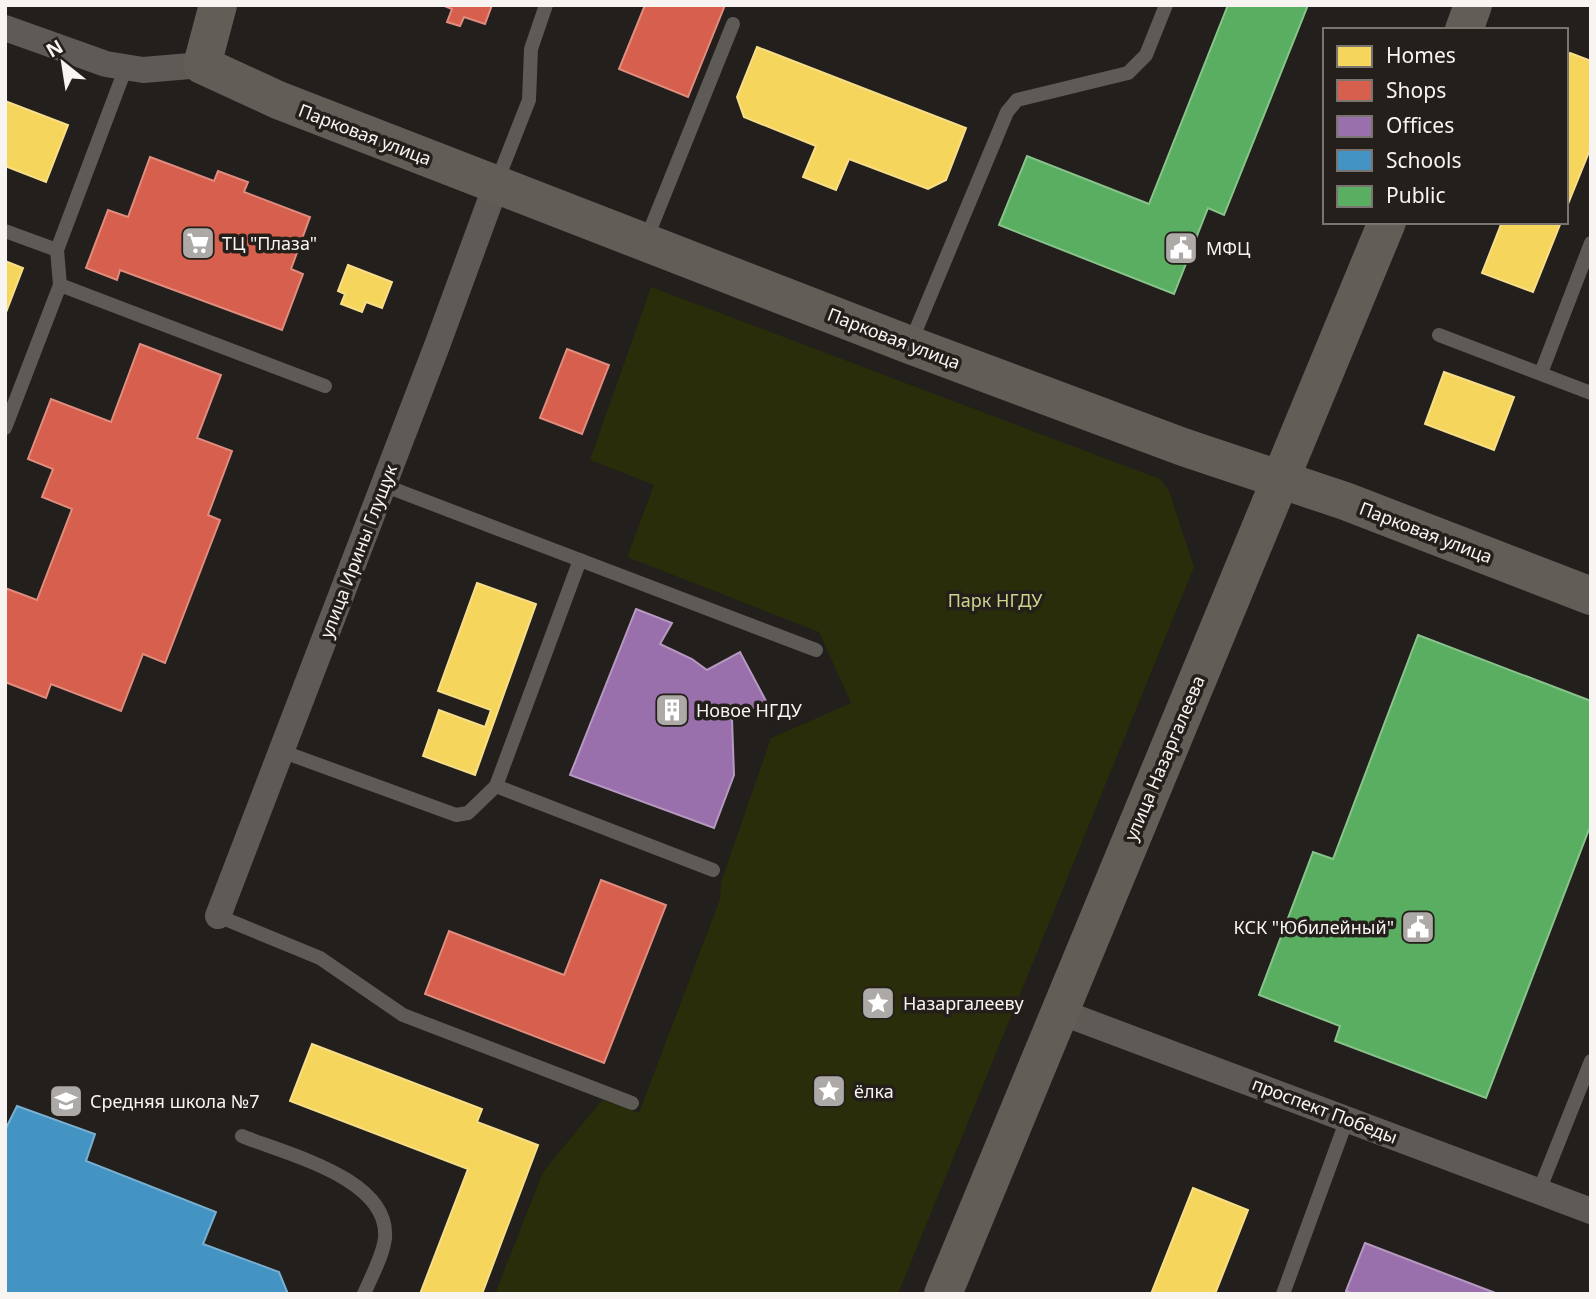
<svg xmlns="http://www.w3.org/2000/svg" width="1596" height="1299" font-family="'Noto Sans',sans-serif">
  <rect width="100%" height="100%" fill="#221f1c"/>
  <path fill="#292d09" d="M651 287 1160 479 1169 491 1194 567 898 1294H495L543 1172 602 1100 639 1113 720 899 721 882 771 738 851 703 819 632 627 557 654 485 590 460Z"/>
  <g fill="#f6d55c" stroke="#f7de89" stroke-width="2">
    <path d="M757 47 966 128 946 180 928 189 849 159 836 190 803 177 816 146 744 117 737 97Z"/>
    <path d="M1570 53 1591 61V147L1566 209V61Z"/>
    <path d="M5 101 68 125 46 182 5 166Z"/>
    <path d="M1502 222H1561L1533 292 1482 273Z"/>
    <path d="M5 261 23 268 5 315Z"/>
    <path d="M348 265 392 282 382 308 366 302 362 312 341 304 345 294 338 291Z"/>
    <path d="M1444 372 1514 397 1494 450 1425 424Z"/>
    <path d="M477 583 536 604 475 775 423 756 439 710 485 727 491 710 438 691Z"/>
    <path d="M312 1044 482 1109 477 1122 538 1145 482 1294H420L468 1169 290 1101Z"/>
    <path d="M1193 1188 1248 1210 1215 1294H1151Z"/>
  </g>
  <g fill="#d6604d" stroke="#e08c7e" stroke-width="2">
    <path d="M442 5H492L485 24 464 17 460 26 447 22 452 9Z"/>
    <path d="M645 5H725L688 97 619 69Z"/>
    <path d="M150 157 214 181 218 171 248 182 244 192 310 217 291 269 303 274 282 330 120 270 117 280 86 268 108 210 128 217Z"/>
    <path d="M140 344 221 375 197 438 232 451 208 515 220 520 165 663 143 654 121 711 51 684 46 698 5 682V588L37 600 72 509 42 497 53 469 28 459 51 399 111 422Z"/>
    <path d="M567 349 609 365 582 434 540 418Z"/>
    <path d="M601 880 666 905 604 1063 425 994 449 931 564 975Z"/>
  </g>
  <g fill="#9970ab" stroke="#b698c0" stroke-width="2">
    <path d="M636 609 672 623 660 644 692 659 707 670 740 652 766 701 732 719 734 775 714 828 570 775Z"/>
    <path d="M1365 1243 1498 1294H1352L1346 1291Z"/>
  </g>
  <path fill="#4393c3" stroke="#79b0d1" stroke-width="2" d="M17 1106 95 1134 86 1161 216 1212 203 1244 279 1272 288 1294H5V1130Z"/>
  <g fill="#5aae61" stroke="#89c38c" stroke-width="2">
    <path d="M1228 5H1308L1224 215 1208 208 1174 294 999 225 1027 156 1149 204Z"/>
    <path d="M1418 635 1591 701V824L1486 1098 1335 1041 1340 1026 1259 995 1313 852 1333 859Z"/>
  </g>
  <g fill="none" stroke-linecap="round" stroke-linejoin="round">
    <g stroke="#5e5a55" stroke-width="14">
      <path d="M496 184 529 100 531 49 546 5"/>
      <path d="M5 231 57 250"/>
      <path d="M646 240 733 24"/>
      <path d="M60 285 325 386"/>
      <path d="M1439 335 1591 393"/>
      <path d="M910 344 1007 112 1017 100 1128 73 1146 55 1166 5"/>
      <path d="M1541 373 1591 243"/>
      <path d="M5 428 60 285 57 250 126 67"/>
      <path d="M383 485 816 650"/>
      <path d="M281 751 456 815 468 813 496 786 580 560"/>
      <path d="M496 786 713 870"/>
      <path d="M218 916 320 958 403 1015 632 1103"/>
      <path d="M242 1136C285 1154 390 1178 385 1238 383 1256 371 1277 364 1294"/>
      <path d="M1539 1191 1591 1061"/>
      <path d="M1283 1294 1347 1119"/>
    </g>
    <g stroke="#5e5a55" stroke-width="26">
      <path d="M5 28 106 64 143 70 202 65"/>
      <path d="M218 916 438 343 496 185"/>
      <path d="M1058 1011 1591 1211"/>
    </g>
    <g stroke="#615d57" stroke-width="38">
      <path d="M218 5 202 65 278 100 910 345 1183 447 1345 501 1591 596"/>
      <path d="M1464 30 1473 5"/>
      <path d="M943 1294 1387 222"/>
    </g>
  </g>
  <defs>
    <g id="supermarket-square" transform="scale(1.75)"><rect x="-9" y="-9" width="18" height="18" rx="4" fill="#ada9a6" stroke="#241f1a"/><path d="M-6-5.5h2.5l.6 2H6L4.5 2H-2.5L-4.4-4H-6ZM-1.5 3.2a1.3 1.3 0 1 0 .1 0ZM3 3.2a1.3 1.3 0 1 0 .1 0Z" fill="#fff"/></g>
    <g id="civic-square" transform="scale(1.75)"><rect x="-9" y="-9" width="18" height="18" rx="4" fill="#ada9a6" stroke="#241f1a"/><path d="M-.6-6.5H3V-4.5H.6V-3L4-1V1h2V6H-6V1h2V-1L-.6-3ZM-1.2 2.5V6h2.4V2.5Z" fill="#fff"/></g>
    <g id="building-square" transform="scale(1.75)"><rect x="-9" y="-9" width="18" height="18" rx="4" fill="#ada9a6" stroke="#241f1a"/><path d="M-4-6H4V6H1V3H-1V6H-4ZM-2.5-4.3h1.7v1.8h-1.7ZM.8-4.3h1.7v1.8H.8ZM-2.5-1h1.7V.8h-1.7ZM.8-1h1.7V.8H.8Z" fill="#fff"/></g>
    <g id="sight-square" transform="scale(1.75)"><rect x="-9" y="-9" width="18" height="18" rx="4" fill="#ada9a6" stroke="#241f1a"/><path d="M0-6L1.8-2.2L6-1.7L2.9 1.2L3.7 5.4L0 3.3L-3.7 5.4L-2.9 1.2L-6-1.7L-1.8-2.2Z" fill="#fff"/></g>
    <g id="school-square" transform="scale(1.75)"><rect x="-9" y="-9" width="18" height="18" rx="4" fill="#ada9a6" stroke="#241f1a"/><path d="M0-5L7-2L0 1L-7-2ZM-4 1L0 2.5L4 1V4Q0 6-4 4Z" fill="#fff"/></g>
  </defs>
  <g fill-rule="evenodd">
    <use href="#supermarket-square" x="198" y="243"/>
    <use href="#civic-square" x="1181" y="248"/>
    <use href="#building-square" x="672" y="710"/>
    <use href="#civic-square" x="1418" y="927"/>
    <use href="#sight-square" x="878" y="1003"/>
    <use href="#sight-square" x="829" y="1091"/>
    <use href="#school-square" x="66" y="1101"/>
  </g>
  <g text-anchor="middle" dominant-baseline="central" stroke-width="7" stroke-linejoin="round" paint-order="stroke">
    <g font-size="18" fill="#f8f4f1" stroke="#241f1a">
      <text transform="translate(365 134) rotate(21)">Парковая улица</text>
      <text transform="translate(894 338) rotate(21)">Парковая улица</text>
      <text transform="translate(1426 532) rotate(21)">Парковая улица</text>
      <text transform="translate(358 551) rotate(-69)">улица Ирины Глущук</text>
      <text transform="translate(1164 758) rotate(-67)">улица Назаргалеева</text>
      <text transform="translate(1325 1110) rotate(21)">проспект Победы</text>
    </g>
    <g font-size="18" fill="#f8f4f1" stroke="#241f1a" text-anchor="start">
      <text x="222" y="243">ТЦ "Плаза"</text>
      <text x="1206" y="248">МФЦ</text>
      <text x="696" y="710">Новое НГДУ</text>
      <text x="1394" y="927" text-anchor="end">КСК "Юбилейный"</text>
      <text x="903" y="1003">Назаргалееву</text>
      <text x="854" y="1091">ёлка</text>
      <text x="90" y="1101">Средняя школа №7</text>
    </g>
    <g font-size="18" fill="#c9d58b" stroke="#241f1a">
      <text x="995" y="600">Парк НГДУ</text>
    </g>
  </g>
  <rect width="1596" height="1299" fill="none" stroke="#f8f4f1" stroke-width="14"/>
  <rect x="1323" y="28" width="245" height="196" fill="#241f1a" stroke="#797470" stroke-width="2"/>
  <rect x="1337" y="46" width="35" height="21" fill="#f6d55c" stroke="#797470" stroke-width="2"/>
  <text x="1386" y="63" font-size="21" fill="#f8f4f1">Homes</text>
  <rect x="1337" y="80" width="35" height="21" fill="#d6604d" stroke="#797470" stroke-width="2"/>
  <text x="1386" y="98" font-size="21" fill="#f8f4f1">Shops</text>
  <rect x="1337" y="116" width="35" height="21" fill="#9970ab" stroke="#797470" stroke-width="2"/>
  <text x="1386" y="133" font-size="21" fill="#f8f4f1">Offices</text>
  <rect x="1337" y="150" width="35" height="21" fill="#4393c3" stroke="#797470" stroke-width="2"/>
  <text x="1386" y="168" font-size="21" fill="#f8f4f1">Schools</text>
  <rect x="1337" y="186" width="35" height="21" fill="#5aae61" stroke="#797470" stroke-width="2"/>
  <text x="1386" y="203" font-size="21" fill="#f8f4f1">Public</text>
  <g transform="translate(63 63) rotate(330)" stroke="#241f1a" stroke-width="5" paint-order="stroke">
  <path d="M0-5L12 26L0 18L-12 26Z" fill="#f8f4f1"/>
  <text y="-10" font-size="19" font-weight="bold" text-anchor="middle" fill="#f8f4f1">N</text>
  </g>
</svg>
